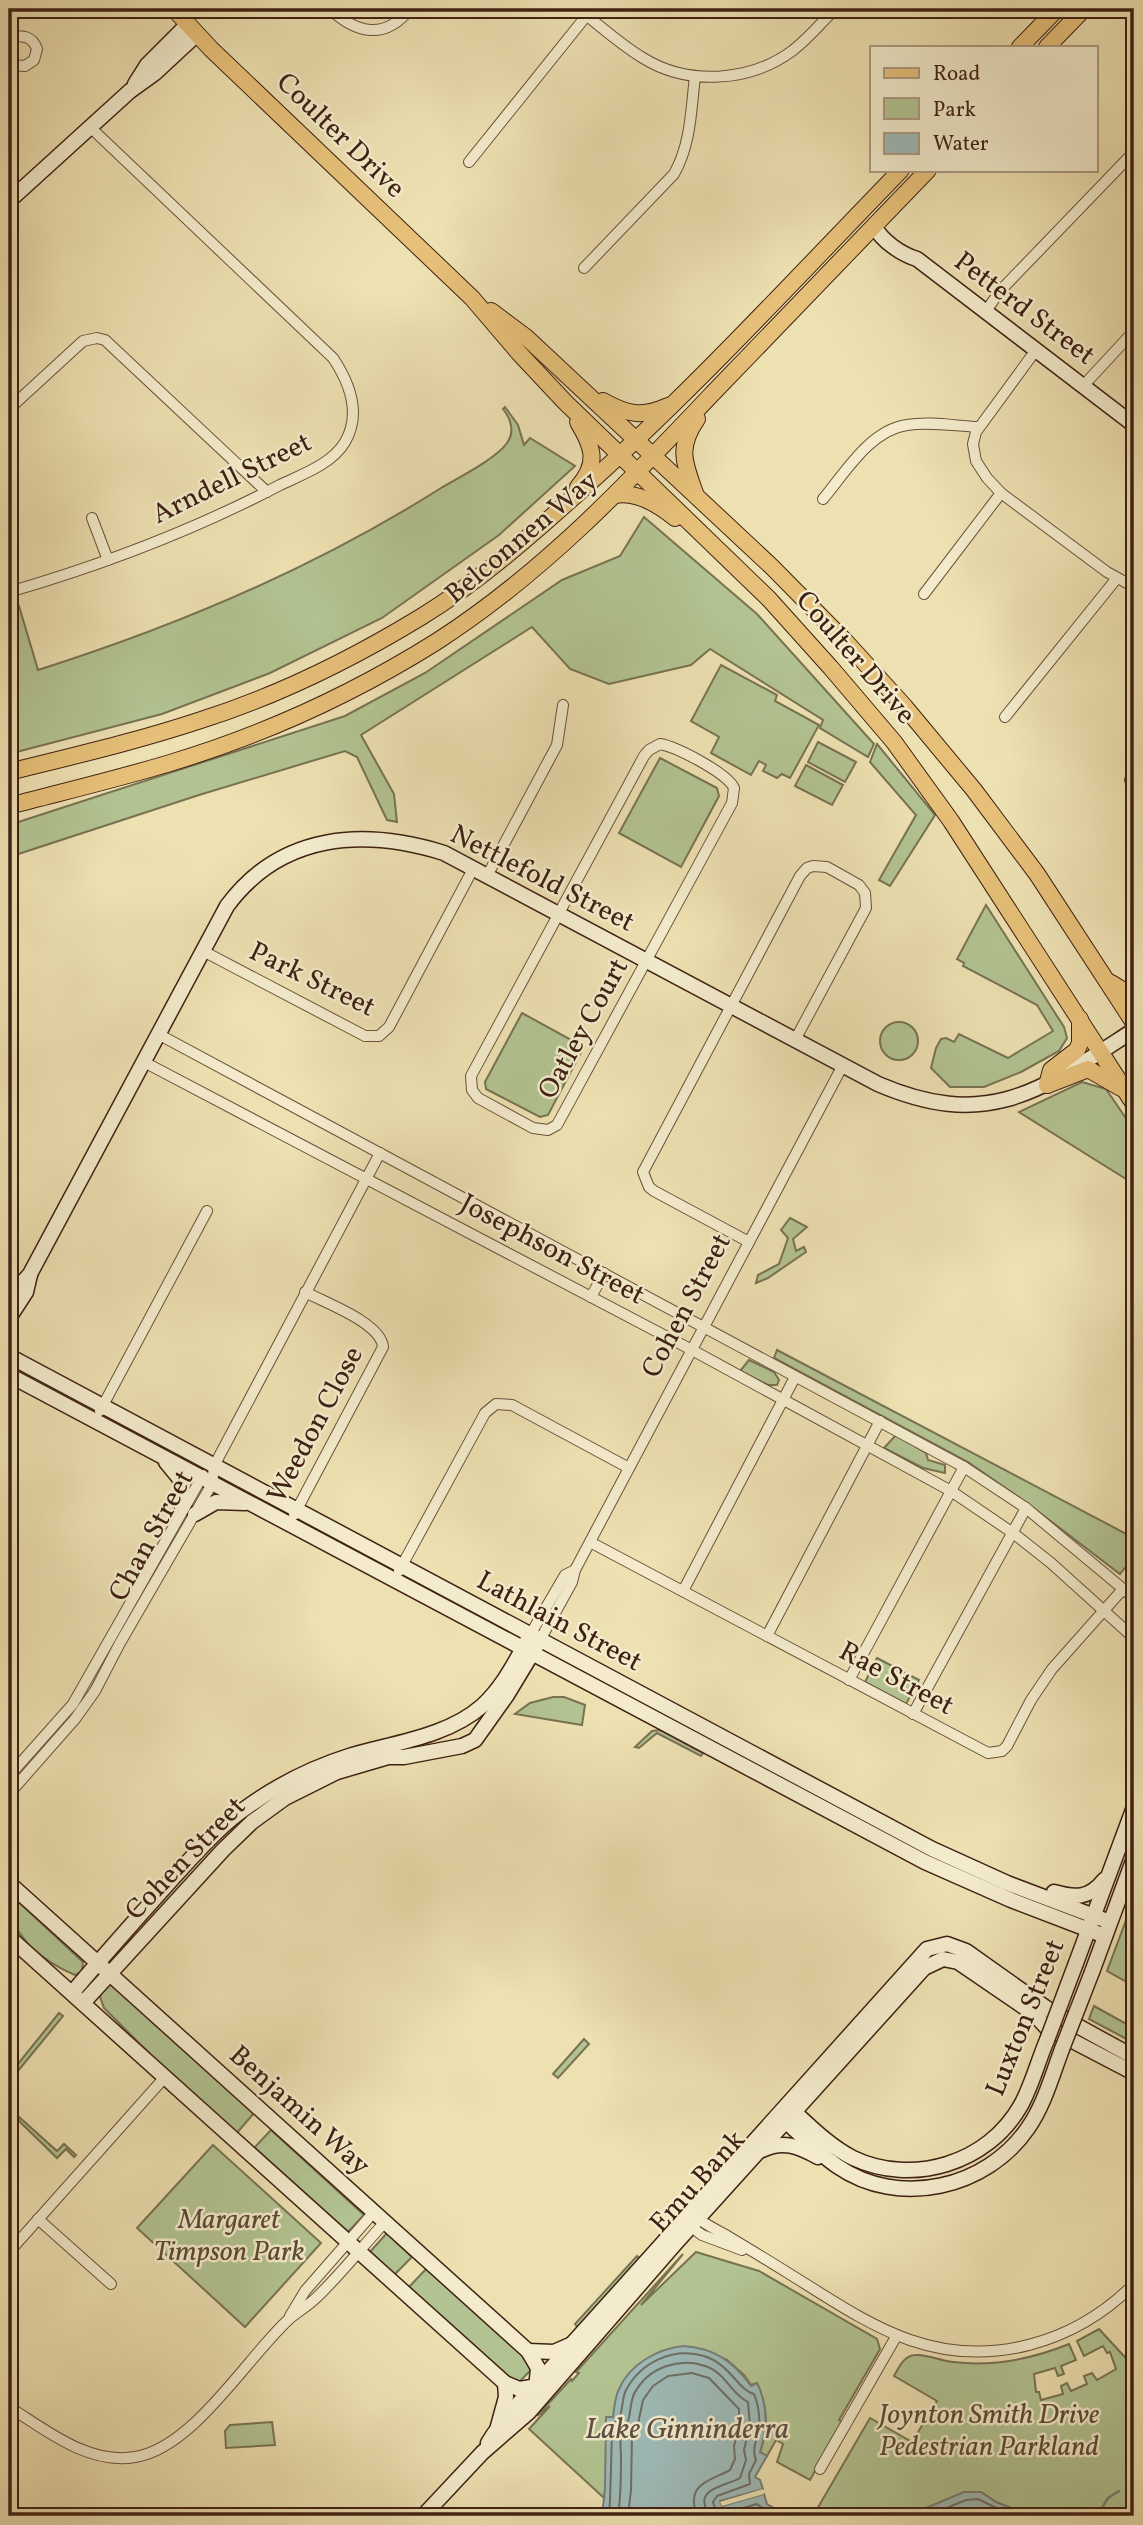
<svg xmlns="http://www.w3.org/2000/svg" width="1143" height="2525" font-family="Vollkorn,serif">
  <rect width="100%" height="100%" fill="#ede0b1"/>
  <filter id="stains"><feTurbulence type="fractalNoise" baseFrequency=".00286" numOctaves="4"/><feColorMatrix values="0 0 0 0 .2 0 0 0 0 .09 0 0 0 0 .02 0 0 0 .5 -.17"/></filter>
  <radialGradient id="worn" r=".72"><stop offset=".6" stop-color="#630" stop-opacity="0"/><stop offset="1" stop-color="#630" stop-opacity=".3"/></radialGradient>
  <g fill="#b2c391" stroke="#787252" stroke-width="2">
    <path d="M505 407 518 425 524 445 530 438 575 466 499 535 382 618 270 673 162 714 9 754V609L19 606 38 670C180 625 315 568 441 488 458 478 497 458 507 443 515 432 511 419 503 409Z"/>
    <path d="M644 517 757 614 874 744 868 757 820 728 823 720 710 649 691 665 609 684 570 669 532 627 361 735 394 794 397 822 387 820 357 757 345 751 199 795 9 857V825L345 716 425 673 562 580 620 556Z"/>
    <path d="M721 665 777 695 775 701 819 725 790 778 782 774 777 778 763 771 766 765 759 761 751 775 711 753 719 737 691 721Z"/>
    <path d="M818 742 856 762 845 782 808 762Z"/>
    <path d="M877 744 935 815 890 886 879 880 916 815 870 762Z"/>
    <path d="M660 758 717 788 719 796 681 867 619 833Z"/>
    <path d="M806 765 843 785 832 805 795 786Z"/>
    <path d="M986 905 1064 1027 1067 1038 1059 1051 1021 1072 984 1087H950L931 1068 936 1048 941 1039 946 1038 954 1042 959 1034 1008 1058 1053 1031 1037 1005 963 966 964 963 957 959Z"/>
    <path d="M522 1013 584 1047 548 1115 540 1117 486 1089 485 1082Z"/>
    <circle cx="899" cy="1041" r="19"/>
    <path d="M1082 1082 1106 1089 1134 1130V1184L1019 1112Z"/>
    <path d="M790 1218 807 1227 793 1239 796 1251 804 1247 806 1252 768 1278 756 1283 758 1275 779 1264 788 1238 781 1230Z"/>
    <path d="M777 1350 1134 1538V1556L1120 1574 1027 1503 968 1462 774 1358Z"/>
    <path d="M749 1360 774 1372 779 1380 777 1385H768L740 1371Z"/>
    <path d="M896 1435 926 1453 928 1460 945 1465V1473L923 1468 884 1448Z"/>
    <path d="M877 1658 919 1680 906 1704 865 1682Z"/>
    <path d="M553 1697H564L585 1705 582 1725 515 1714 530 1703Z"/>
    <path d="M659 1730 662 1731 703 1753 701 1756 657 1733 639 1748 635 1747 652 1731Z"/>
    <path d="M9 1893 83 1962 82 1971 75 1975C58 1968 44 1959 31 1947 23 1939 18 1929 9 1921Z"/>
    <path d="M1134 1899V1986L1107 1971Z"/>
    <path d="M108 1981 254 2113 236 2134 168 2072 104 2008 98 1991Z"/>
    <path d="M1094 2006 1134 2028V2043L1089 2019Z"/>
    <path d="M59 2013 63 2016 9 2082V2075Z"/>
    <path d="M584 2039 589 2044 558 2078 553 2074Z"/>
    <path d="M18 2116 57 2151 64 2144 76 2155 74 2157 66 2149 57 2158 19 2121Z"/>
    <path d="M271 2130 364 2215 346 2234 253 2149Z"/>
    <path d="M213 2145 321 2243 245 2327 137 2228Z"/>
    <path d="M387 2233 412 2257 393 2276 369 2253Z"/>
    <path d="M696 2252 759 2271 877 2339 880 2349 839 2420 842 2422 810 2480 777 2462 783 2444 776 2440 767 2456 760 2452C769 2427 767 2407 757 2383L751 2385 744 2375 726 2359 607 2477 604 2498 529 2429 550 2406 537 2416 571 2379 572 2381 579 2373 576 2372 683 2254 641 2305Z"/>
    <path d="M637 2256 640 2259 578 2328 575 2324Z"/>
    <path d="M428 2267 523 2354 531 2370 518 2383 503 2374 408 2288Z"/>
    <path d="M1099 2329 1134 2367V2516H1055L1032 2511H1019L996 2502 981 2492H964L951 2499 929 2516H813L870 2418 912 2442 937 2401 894 2376C899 2367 904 2355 916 2355 927 2354 941 2361 953 2362 993 2367 1032 2359 1069 2344L1076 2360 1061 2366 1064 2374 1058 2376 1055 2368 1034 2374 1036 2392H1039L1041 2400 1063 2394 1061 2386 1067 2383 1071 2391 1087 2384 1084 2376 1092 2373 1097 2380 1116 2369 1110 2352 1107 2353 1103 2346 1084 2356 1077 2341Z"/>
    <path d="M272 2422 275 2445 226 2448 225 2431 230 2425Z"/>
  </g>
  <g fill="#9ebab7" stroke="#787d75" stroke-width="2">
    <path d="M683 2346C714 2348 733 2361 751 2386L757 2383C768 2405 768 2428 760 2452L767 2456 755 2477 760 2480 763 2489 720 2501 722 2506 764 2494 767 2504 788 2516H602L605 2489 606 2417H613C614 2408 615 2397 619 2389 630 2364 657 2349 683 2346Z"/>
    <path d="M964 2492H981L996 2502 1018 2511H1032L1055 2516H915L926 2508Z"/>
  </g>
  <path fill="#ede0b1" d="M763 2489 764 2494 722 2506 720 2502Z"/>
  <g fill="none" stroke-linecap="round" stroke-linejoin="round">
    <g stroke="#6e6e65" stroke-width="2">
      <path d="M609 2516C611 2502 611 2429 613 2424 615 2421 619 2420 620 2416 623 2408 622 2398 626 2390 641 2362 673 2347 704 2356 730 2364 738 2390 754 2394 758 2404 760 2416 759 2427 758 2439 751 2448 756 2460L749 2474 750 2484 717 2496 713 2502 715 2508 724 2513 757 2504 773 2516"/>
      <path d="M618 2516C621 2496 621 2477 621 2457 621 2449 619 2436 622 2430 623 2426 627 2424 628 2421 631 2412 630 2403 634 2394 648 2367 680 2356 708 2367 726 2374 731 2394 748 2402L750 2425 744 2450 746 2460 740 2478C724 2487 691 2488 710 2516"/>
      <path d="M628 2516 631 2490 632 2435 638 2424 643 2400 653 2386 668 2376 692 2373 709 2378 739 2409V2429L734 2446 735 2459 730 2470C710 2481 685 2483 697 2516"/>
      <path d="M927 2516 966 2500 978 2499 1013 2516"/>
    </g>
    <path stroke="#787d75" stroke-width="2.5" d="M1097 2516 1108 2498 1119 2491"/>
    <g stroke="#6a513a" stroke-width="12">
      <g id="street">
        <path d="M330 9C357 34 385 40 410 9"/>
        <path d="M579 9C600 26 620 44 643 58 688 86 750 82 792 51 808 39 821 23 835 9"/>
        <path d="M9 36C22 36 32 35 37 49L34 60 25 66 13 65 9 60"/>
        <path d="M469 162 587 15"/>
        <path d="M584 268 674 174C691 144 691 110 695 76"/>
        <path d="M986 311 1000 291 1134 152"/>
        <path d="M1036 350 976 432 973 444 976 461 987 478 1001 493 1107 572 1134 587"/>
        <path d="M1083 386 1134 331"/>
        <path d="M9 409 83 341 97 338 105 340 267 492"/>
        <path d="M823 499C845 473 870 430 907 425 930 421 955 426 978 427"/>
        <path d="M92 518 108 560"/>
        <path d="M9 592C102 565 194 530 280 485 303 474 332 464 345 442 362 413 349 382 333 358L90 127"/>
        <path d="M924 594 1001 493"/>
        <path d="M1005 717 1117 578"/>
        <path d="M660 744C677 747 727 773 734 788L732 803 557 1125 548 1130 533 1128 478 1098 472 1090 471 1076 644 756 649 750Z"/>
        <path d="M1130 780 1134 791"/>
        <path d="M487 876 557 745 563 705"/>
        <path d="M203 951 365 1036H379L389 1027 473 869"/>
        <path d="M158 1034 964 1467 1026 1508 1134 1598"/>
        <path d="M144 1062 692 1350 951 1491 1013 1533 1051 1563 1134 1638"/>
        <path d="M749 1242 654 1191 649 1187 643 1172 800 876 807 868 813 866 827 867 859 885 865 893 866 908 795 1040"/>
        <path d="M591 1297 604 1273"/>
        <path d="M100 1411 207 1211"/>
        <path d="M294 1515 383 1347C381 1323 326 1303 305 1292"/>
        <path d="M590 1542 988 1753 1002 1751 1007 1746 1031 1700 1052 1669 1123 1589"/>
        <path d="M399 1571 485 1413 496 1404 512 1405 629 1468"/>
        <path d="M683 1591 795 1377"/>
        <path d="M530 1635 565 1575 575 1570"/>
        <path d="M767 1636 880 1421"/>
        <path d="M540 1640 572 1582 575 1570 843 1065"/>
        <path d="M849 1680 964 1467"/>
        <path d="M913 1714 1026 1508"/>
        <path d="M9 1776 73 1704 203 1475"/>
        <path d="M9 1794 75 1719 95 1691 120 1643 212 1484 214 1466 380 1153"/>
        <path d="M693 2215C704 2224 717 2230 729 2237 749 2249 769 2261 788 2273 827 2297 867 2325 910 2340 990 2368 1075 2343 1134 2284"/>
        <path d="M38 2219 111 2284"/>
        <path d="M686 2223 702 2235 742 2250"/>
        <path d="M9 2252 165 2077"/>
        <path d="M290 2316 305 2291 374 2212"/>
        <path d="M9 2407C46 2430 88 2465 135 2457 193 2448 246 2359 288 2320 297 2312 308 2306 317 2297 341 2274 362 2247 385 2222"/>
        <path d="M820 2469 897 2335"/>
      </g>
    </g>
    <g stroke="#3f2113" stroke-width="17">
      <g id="secondary">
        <path d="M135 84 147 65 188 24"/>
        <path d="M9 201 130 91 155 73 197 34"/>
        <path d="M874 226C882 241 901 254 917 259L1134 425"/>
        <path d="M9 1298 30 1274 227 906C281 833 363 828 444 853L878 1084C990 1132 1043 1089 1134 1030"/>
        <path d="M9 1318 26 1292 30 1275"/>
        <path d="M9 1356 932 1849 1007 1883 1110 1922"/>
        <path d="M9 1375 925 1862 1011 1900 1105 1936"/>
        <path d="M166 1462 180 1479 182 1508"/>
        <path d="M195 1514 216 1502 245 1503"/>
        <path d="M9 1883 528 2351 538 2368 536 2390"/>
        <path d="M1054 1892C1075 1898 1089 1899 1104 1880"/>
        <path d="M9 1937 505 2383 519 2389 538 2386"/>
        <path d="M1076 1963 1134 1807"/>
        <path d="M1092 1972 1134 1858"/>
        <path d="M72 1993C105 1954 139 1916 173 1878 197 1852 220 1825 250 1805 280 1784 314 1767 349 1756 392 1743 447 1737 482 1706 502 1688 514 1664 527 1641"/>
        <path d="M83 2003 223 1850 252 1822 285 1798 337 1772 388 1757H404L462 1746 475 1740 507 1695 536 1647"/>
        <path d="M790 2108C809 2125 829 2146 853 2158 912 2186 988 2164 1021 2105 1032 2085 1038 2061 1047 2040"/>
        <path d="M781 2117C799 2133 817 2152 837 2166 899 2209 987 2188 1028 2128 1044 2105 1052 2076 1062 2049"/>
        <path d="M762 2150C783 2140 798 2146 818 2157"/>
        <path d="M528 2351 554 2352 570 2345"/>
        <path d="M498 2426 506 2397 505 2383"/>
        <path d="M488 2443C509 2408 546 2377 572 2344L927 1949 947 1944 966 1951 1052 2012 1134 2057"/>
        <path d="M423 2516 482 2453 529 2412 675 2244 924 1968 943 1959 958 1962 1034 2014 1046 2027 1134 2073"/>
      </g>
    </g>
    <g stroke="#3f2113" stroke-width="18">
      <g id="primary">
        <path d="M174 9 211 49 472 298 519 353 565 402 769 599 831 668 894 742 951 821 1134 1104"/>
        <path d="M1020 47 1057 9"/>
        <path d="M1047 47 1084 9"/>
        <path d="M491 311 527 338 772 567 845 641 905 707 974 790 1037 874 1134 1023"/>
        <path d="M603 401C626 414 642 418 668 406"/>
        <path d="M578 487C599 463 593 447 578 422"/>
        <path d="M695 493C684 462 677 448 697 419"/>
        <path d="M615 495C636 491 659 505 675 518"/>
        <path d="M9 772C73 756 138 741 201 720 277 696 352 659 421 617 478 582 527 539 577 494 691 393 795 279 901 170"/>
        <path d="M9 806C62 792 117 779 170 763 263 735 353 694 436 642 542 574 627 484 713 393 785 318 857 244 928 170"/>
        <path d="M1111 983 1134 997"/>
        <path d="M1047 1085 1088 1069 1121 1088"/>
        <path d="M1047 1085 1051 1070 1077 1050 1080 1043V1019"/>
      </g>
    </g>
    <use href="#street" stroke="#f3ebcc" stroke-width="10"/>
    <use href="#secondary" stroke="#f3ebcc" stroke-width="14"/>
    <use href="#primary" stroke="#e6c078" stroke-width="16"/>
    <g stroke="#3f2113" stroke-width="17" stroke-linecap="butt">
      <g id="secondary-bridge">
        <path d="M1047 2040 1076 1963"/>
        <path d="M1062 2049 1092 1972"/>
      </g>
    </g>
    <use href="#secondary-bridge" stroke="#f3ebcc" stroke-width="14"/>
  </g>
  <g text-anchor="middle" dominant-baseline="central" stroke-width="5" stroke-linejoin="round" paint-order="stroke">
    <g font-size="28" fill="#3f2113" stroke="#f3ebcc">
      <text transform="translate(340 136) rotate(44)">Coulter Drive</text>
      <text transform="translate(1024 309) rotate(37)">Petterd Street</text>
      <text transform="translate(232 479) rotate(-26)">Arndell Street</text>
      <text transform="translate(522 538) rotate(-40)">Belconnen Way</text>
      <text transform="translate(855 658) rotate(49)">Coulter Drive</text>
      <text transform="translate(542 879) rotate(27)">Nettlefold Street</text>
      <text transform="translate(312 980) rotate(26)">Park Street</text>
      <text transform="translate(584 1029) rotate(-61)">Oatley Court</text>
      <text transform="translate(552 1250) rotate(28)">Josephson Street</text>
      <text transform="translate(687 1306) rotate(-62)">Cohen Street</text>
      <text transform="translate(316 1425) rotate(-62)">Weedon Close</text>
      <text transform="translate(152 1536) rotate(-61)">Chan Street</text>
      <text transform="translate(559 1622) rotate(28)">Lathlain Street</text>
      <text transform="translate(896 1679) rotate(28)">Rae Street</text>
      <text transform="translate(186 1859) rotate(-46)">Cohen Street</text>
      <text transform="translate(1026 2018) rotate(-68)">Luxton Street</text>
      <text transform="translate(299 2111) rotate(42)">Benjamin Way</text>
      <text transform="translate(698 2182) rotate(-48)">Emu Bank</text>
    </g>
    <g font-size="28" font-style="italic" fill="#5c4a32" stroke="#f3ebcc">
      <text x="229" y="2220">Margaret<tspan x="229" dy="32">Timpson Park</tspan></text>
      <text x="989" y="2415">Joynton Smith Drive<tspan x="989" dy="32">Pedestrian Parkland</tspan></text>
    </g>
    <g font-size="30" font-style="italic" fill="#5c4f44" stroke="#f3ebcc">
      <text x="687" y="2430">Lake Ginninderra</text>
    </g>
  </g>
  <rect width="1143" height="2525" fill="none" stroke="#ede0b1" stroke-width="35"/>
  <rect x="10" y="10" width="1122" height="2504" fill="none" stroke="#3f2113" stroke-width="3.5"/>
  <rect x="18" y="18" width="1108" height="2490" fill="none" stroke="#3f2113" stroke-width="2"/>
  <rect x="870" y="46" width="228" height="126" fill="#f3ebcc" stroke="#ab9a82" stroke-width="2"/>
  <rect x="884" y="68" width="35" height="10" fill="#e6c078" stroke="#ab9a82" stroke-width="2"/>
  <text x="933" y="80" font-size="21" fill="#3f2113">Road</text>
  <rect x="884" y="98" width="35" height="21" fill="#b2c391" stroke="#ab9a82" stroke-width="2"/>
  <text x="933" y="116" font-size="21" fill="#3f2113">Park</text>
  <rect x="884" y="133" width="35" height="21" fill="#9ebab7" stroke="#ab9a82" stroke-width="2"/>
  <text x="933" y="150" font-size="21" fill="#3f2113">Water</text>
  <rect width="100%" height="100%" filter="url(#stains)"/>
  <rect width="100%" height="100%" fill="url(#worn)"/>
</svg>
